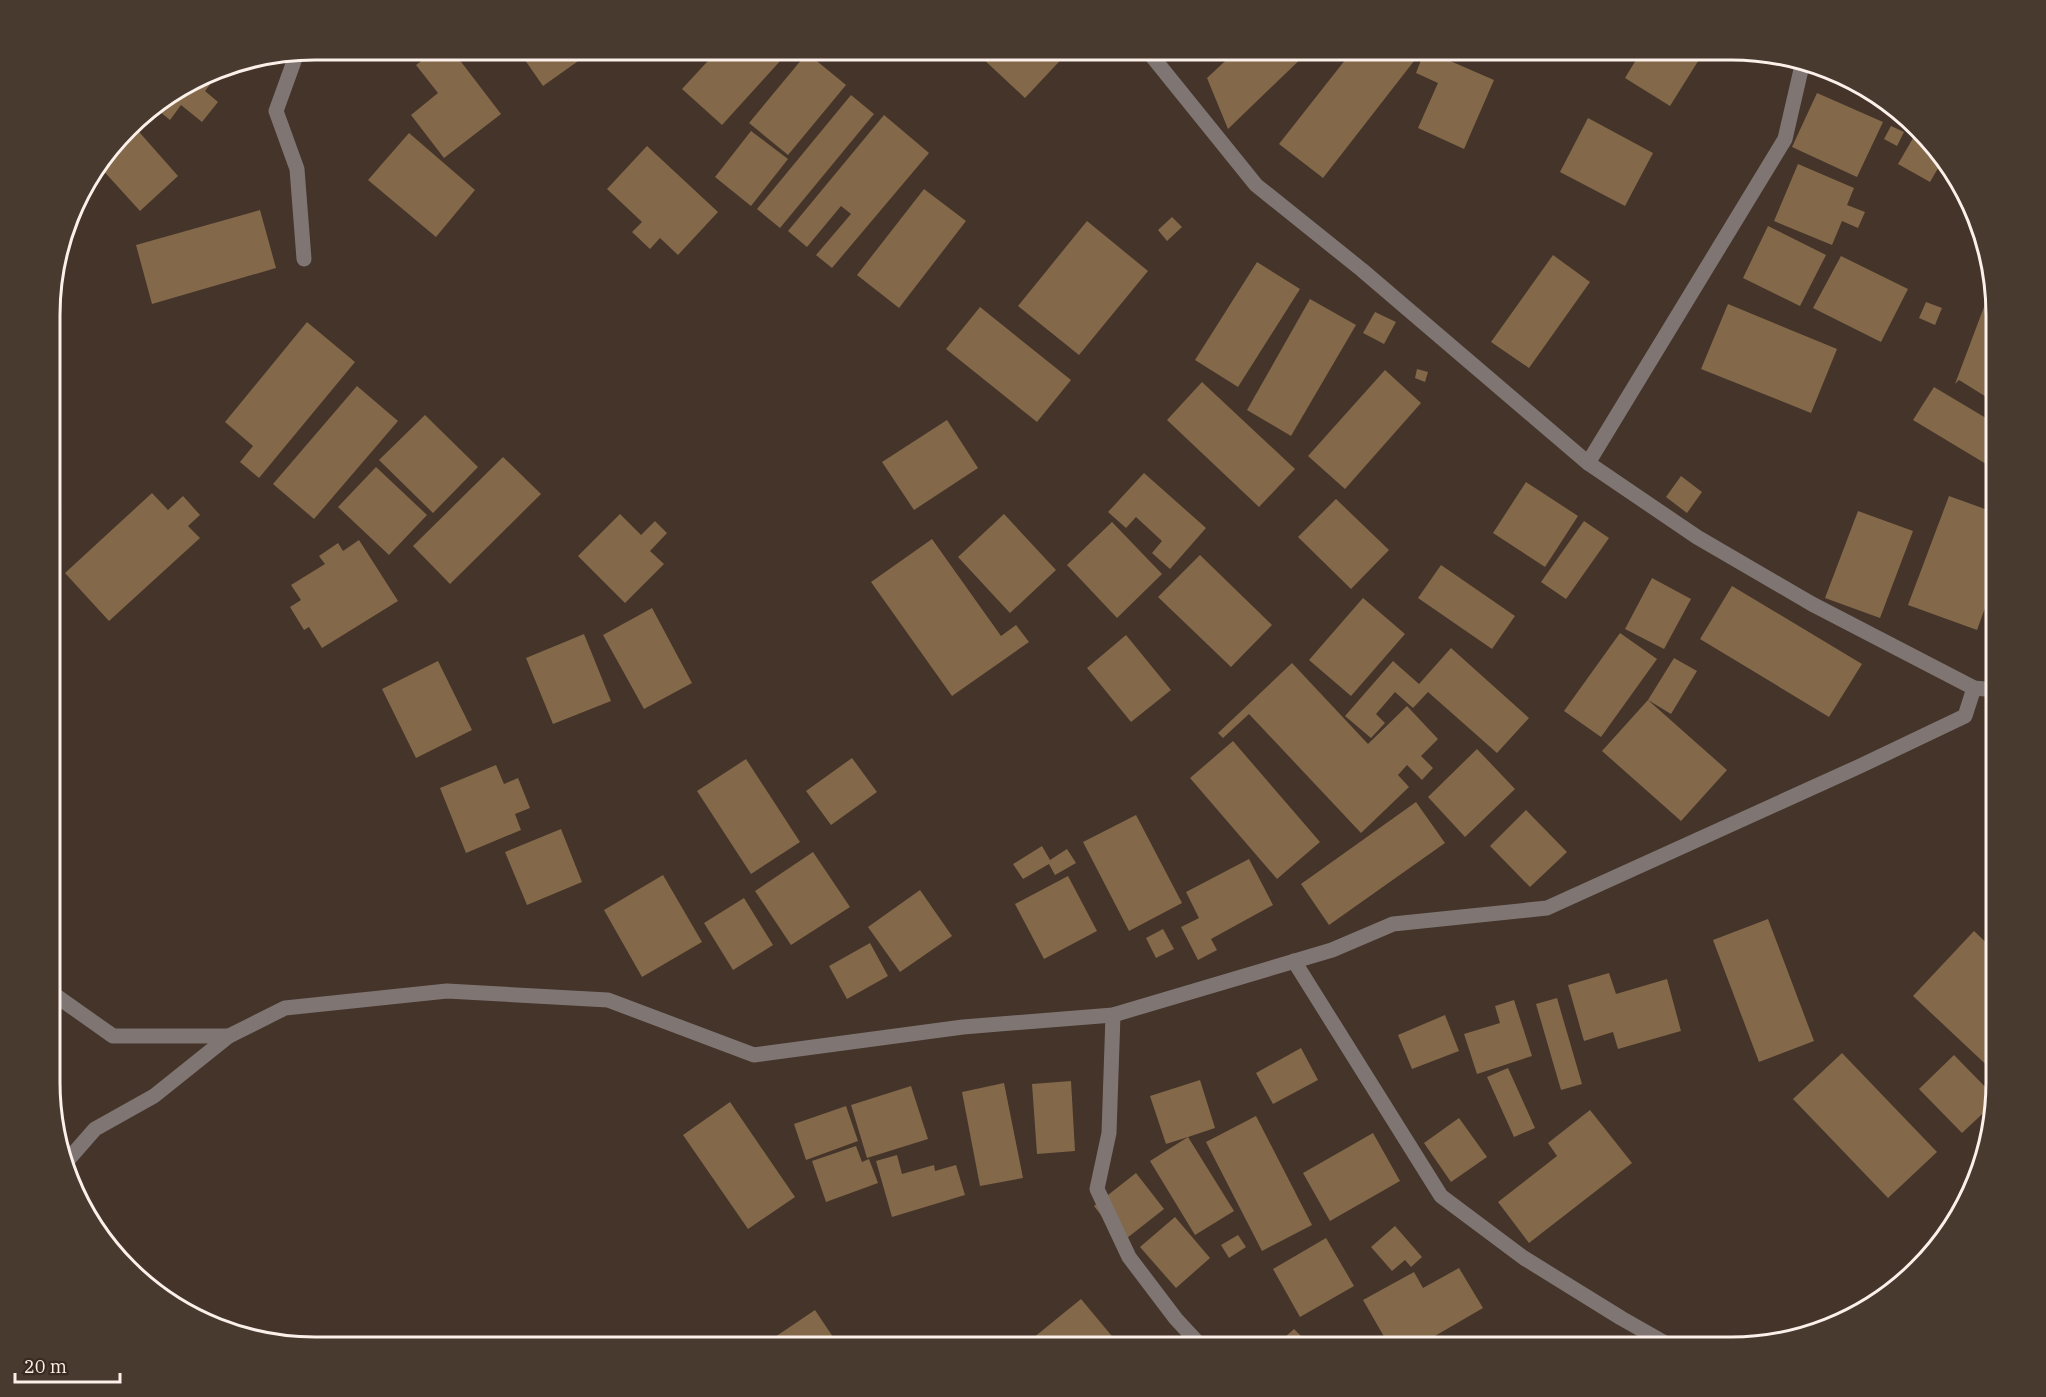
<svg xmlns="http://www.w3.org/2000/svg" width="2046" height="1397" font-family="'IBM Plex Serif',serif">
  <rect width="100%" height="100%" fill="#443429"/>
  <g fill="#83684a">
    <path d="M436 50H452L501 114 444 158 411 115 438 93 416 65Z"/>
    <path d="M518 50H590L591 52 543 86Z"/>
    <path d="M718 50H790L722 125 682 89Z"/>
    <path d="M988 50H1070L1025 98 981 57Z"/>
    <path d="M1237 50H1310L1228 129 1207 78Z"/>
    <path d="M1353 50H1400L1414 61 1323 178 1279 144Z"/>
    <path d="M1425 50 1494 80 1464 149 1418 128 1438 83 1416 73Z"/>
    <path d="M1642 50H1705L1670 106 1625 78Z"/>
    <path d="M807 53 846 85 788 155 749 123Z"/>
    <path d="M221 68 222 69 205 91 218 102 202 122 181 105 170 120 154 107 214 70Z"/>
    <path d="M1817 93 1883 122 1857 177 1792 147Z"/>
    <path d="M851 95 874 114 780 228 757 209Z"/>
    <path d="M884 115 929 153 832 268 816 255 851 214 841 206 807 247 788 231Z"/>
    <path d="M1588 118 1653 153 1625 206 1560 172Z"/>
    <path d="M133 125 178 176 140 211 100 167Z"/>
    <path d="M1891 126 1904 132 1897 146 1884 139Z"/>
    <path d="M751 131 788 159 751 206 715 177Z"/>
    <path d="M409 133 475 190 436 237 368 180Z"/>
    <path d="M1916 133 1941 163 1930 182 1898 164Z"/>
    <path d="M647 146 718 212 678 255 660 238 650 249 632 232 642 222 607 189Z"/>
    <path d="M1798 164 1854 188 1847 205 1865 212 1858 228 1842 221 1832 245 1774 221Z"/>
    <path d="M924 189 966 221 899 308 857 275Z"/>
    <path d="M260 210 276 268 152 304 136 245Z"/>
    <path d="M1172 217 1182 227 1167 241 1158 230Z"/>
    <path d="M1087 221 1148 271 1079 355 1018 306Z"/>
    <path d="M1768 226 1826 255 1800 306 1743 278Z"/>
    <path d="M1553 255 1590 282 1529 368 1491 342Z"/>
    <path d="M1841 256 1908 289 1881 342 1813 308Z"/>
    <path d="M1257 262 1300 289 1238 387 1195 360Z"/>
    <path d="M1310 299 1356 325 1291 436 1247 410Z"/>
    <path d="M1987 299 1996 305V403L1959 380 1955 384Z"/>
    <path d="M1926 302 1942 308 1935 325 1919 318Z"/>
    <path d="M1728 304 1837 349 1811 413 1701 369Z"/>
    <path d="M980 307 1071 380 1037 422 946 349Z"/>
    <path d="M1375 312 1396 322 1384 344 1363 333Z"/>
    <path d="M307 322 355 362 259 478 240 462 253 446 225 422Z"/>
    <path d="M1417 369 1428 372 1425 382 1415 378Z"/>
    <path d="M1385 370 1421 403 1345 489 1308 456Z"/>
    <path d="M1202 382 1295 469 1259 507 1167 420Z"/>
    <path d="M357 386 398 421 314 519 273 484Z"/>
    <path d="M1934 387 1996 424V470L1913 420Z"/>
    <path d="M425 415 478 467 433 513 379 460Z"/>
    <path d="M947 420 978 468 914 510 882 462Z"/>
    <path d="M503 457 541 494 450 584 413 546Z"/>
    <path d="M376 467 427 515 389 555 338 507Z"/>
    <path d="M1144 473 1206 528 1170 569 1152 553 1162 541 1136 517 1126 528 1108 512Z"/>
    <path d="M1681 476 1702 492 1687 513 1666 497Z"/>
    <path d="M1526 482 1578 516 1545 567 1493 533Z"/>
    <path d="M152 493 168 510 183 496 200 515 188 526 200 538 109 621 65 573Z"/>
    <path d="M1949 496 1996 513V578L1977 630 1908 605Z"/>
    <path d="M1336 499 1389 550 1351 589 1298 537Z"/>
    <path d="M1858 511 1913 531 1880 618 1825 598Z"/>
    <path d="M620 514 641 535 655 521 667 533 650 551 664 564 625 603 578 556Z"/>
    <path d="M1004 514 1056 570 1010 613 958 557Z"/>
    <path d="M1584 521 1609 538 1566 599 1541 582Z"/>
    <path d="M1112 522 1162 574 1117 618 1067 565Z"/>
    <path d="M932 539 1001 636 1016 625 1029 642 952 696 871 582Z"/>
    <path d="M359 540 398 601 322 648 309 627 304 630 290 607 301 600 291 585 325 564 319 556 338 543 343 551Z"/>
    <path d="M1200 555 1272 625 1231 667 1158 597Z"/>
    <path d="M1441 565 1515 616 1492 649 1418 598Z"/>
    <path d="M1652 578 1691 599 1664 649 1625 629Z"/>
    <path d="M1732 586 1862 664 1829 717 1700 639Z"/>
    <path d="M1363 598 1405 634 1351 696 1309 660Z"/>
    <path d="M652 608 692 683 644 709 603 635Z"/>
    <path d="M1620 633 1657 659 1601 737 1564 711Z"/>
    <path d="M584 634 611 701 553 724 526 658Z"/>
    <path d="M1126 635 1171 690 1131 722 1087 668Z"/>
    <path d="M1451 648 1529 718 1497 753 1428 692 1413 708 1395 692 1376 714 1385 723 1371 738 1345 716 1393 661 1419 684Z"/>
    <path d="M1674 658 1697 671 1671 714 1648 700 1727 770 1681 821 1602 751 1648 700Z"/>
    <path d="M438 661 472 730 416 758 382 689Z"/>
    <path d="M1292 663 1368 744 1407 706 1438 739 1421 756 1433 768 1422 780 1407 765 1398 775 1409 787 1361 833 1249 714 1223 738 1218 733Z"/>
    <path d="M1233 741 1320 842 1277 879 1190 778Z"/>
    <path d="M1477 749 1515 789 1465 837 1428 797Z"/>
    <path d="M852 758 877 792 831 825 806 791Z"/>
    <path d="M746 759 800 842 751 874 697 791Z"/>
    <path d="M496 765 504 784 518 778 530 808 515 814 521 830 466 853 440 788Z"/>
    <path d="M1416 802 1445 843 1329 925 1301 884Z"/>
    <path d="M1526 810 1567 852 1530 887 1490 846Z"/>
    <path d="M1136 815 1182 903 1129 931 1083 842Z"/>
    <path d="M561 829 582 882 527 905 505 852Z"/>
    <path d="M1042 846 1050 860 1067 849 1076 863 1055 875 1049 864 1023 879 1013 864Z"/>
    <path d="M813 852 850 907 791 945 755 891Z"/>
    <path d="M1249 859 1273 905 1211 939 1217 950 1198 960 1181 927 1199 918 1186 892Z"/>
    <path d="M663 875 702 942 642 977 604 910Z"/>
    <path d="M1068 876 1097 931 1044 959 1015 904Z"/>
    <path d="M920 890 952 936 900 972 868 927Z"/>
    <path d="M744 898 773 945 733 970 704 923Z"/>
    <path d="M1768 919 1814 1041 1759 1062 1713 940Z"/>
    <path d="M1163 929 1174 949 1156 958 1146 938Z"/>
    <path d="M1974 931 1996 952V1074L1913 996Z"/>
    <path d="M870 943 888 976 847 999 829 966Z"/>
    <path d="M1609 973 1616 994 1667 979 1681 1031 1618 1049 1613 1032 1584 1041 1568 985Z"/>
    <path d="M1557 998 1582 1084 1561 1090 1536 1004Z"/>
    <path d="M1514 1000 1532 1056 1477 1074 1464 1034 1500 1023 1495 1006Z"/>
    <path d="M1445 1015 1459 1051 1412 1069 1398 1035Z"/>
    <path d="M1301 1048 1318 1080 1273 1104 1256 1073Z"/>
    <path d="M1842 1053 1937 1152 1888 1198 1793 1099Z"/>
    <path d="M1954 1055 1996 1098V1101L1962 1133 1919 1089Z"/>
    <path d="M1508 1068 1535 1128 1514 1137 1487 1077Z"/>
    <path d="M1200 1080 1215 1128 1188 1137 1234 1211 1195 1235 1150 1161 1188 1137 1166 1144 1150 1096Z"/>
    <path d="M1071 1081 1075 1151 1037 1154 1032 1084Z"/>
    <path d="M1004 1083 1023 1178 980 1186 962 1092Z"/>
    <path d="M911 1086 928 1139 867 1158 851 1105Z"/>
    <path d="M730 1102 795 1197 748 1229 683 1135Z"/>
    <path d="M846 1106 858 1141 806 1160 794 1124Z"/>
    <path d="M1590 1110 1632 1163 1529 1243 1498 1202 1557 1156 1548 1143Z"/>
    <path d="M1256 1116 1312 1225 1262 1251 1206 1142Z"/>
    <path d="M1459 1118 1487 1157 1451 1182 1424 1143Z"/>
    <path d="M1373 1133 1400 1181 1330 1221 1303 1173Z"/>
    <path d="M856 1146 862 1162 869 1159 878 1183 826 1202 812 1161Z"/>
    <path d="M897 1155 902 1174 934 1165 935 1171 956 1165 965 1195 892 1217 876 1161Z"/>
    <path d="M1136 1173 1164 1209 1122 1242 1094 1206Z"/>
    <path d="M1175 1217 1210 1258 1176 1288 1140 1247Z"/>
    <path d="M1395 1226 1422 1257 1411 1267 1405 1260 1392 1271 1371 1247Z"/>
    <path d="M1238 1235 1246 1247 1229 1258 1221 1245Z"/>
    <path d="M1326 1238 1354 1286 1300 1317 1273 1269Z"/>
    <path d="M1459 1268 1483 1308 1416 1347H1390L1363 1300 1414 1272 1423 1288Z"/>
    <path d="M1081 1299 1121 1347H1022Z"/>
    <path d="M815 1310 839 1346 848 1340 852 1347H760Z"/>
    <path d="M1294 1329 1312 1347H1274Z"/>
  </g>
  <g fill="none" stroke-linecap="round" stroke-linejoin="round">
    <g stroke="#7f7573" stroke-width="15">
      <path d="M1147 50 1256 185 1362 270 1588 463 1697 537 1812 604 1974 688 1996 690"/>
      <path d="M297 53 276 111 297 169 304 259"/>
      <path d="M1588 463 1785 139 1803 61"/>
      <path d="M1294 961 1441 1196 1524 1258 1621 1318 1672 1347"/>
      <path d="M52 993 113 1036H229"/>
      <path d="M1113 1015 1109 1133 1097 1189 1129 1257 1176 1319 1202 1347"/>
      <path d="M67 1161 95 1129 154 1096 229 1036 285 1008 447 991 608 1000 754 1055 963 1027 1113 1015 1332 950 1393 924 1547 908 1858 767 1965 716 1974 688"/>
    </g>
  </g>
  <path d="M0 0H2046V1397H0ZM315 60H1731A255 255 0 0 1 1986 315V1082A255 255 0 0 1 1731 1337H315A255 255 0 0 1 60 1082V315A255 255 0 0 1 315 60Z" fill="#493a2f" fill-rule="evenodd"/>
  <path fill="none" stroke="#fbf0ea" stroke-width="3" d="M315 60H1731A255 255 0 0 1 1986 315V1082A255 255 0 0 1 1731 1337H315A255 255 0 0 1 60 1082V315A255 255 0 0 1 315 60Z"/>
  <path d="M15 1373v9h105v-9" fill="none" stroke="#fbf0ea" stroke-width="3"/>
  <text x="24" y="1373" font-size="18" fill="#fbf0ea" stroke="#392a1f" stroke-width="4.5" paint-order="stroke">20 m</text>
</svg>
